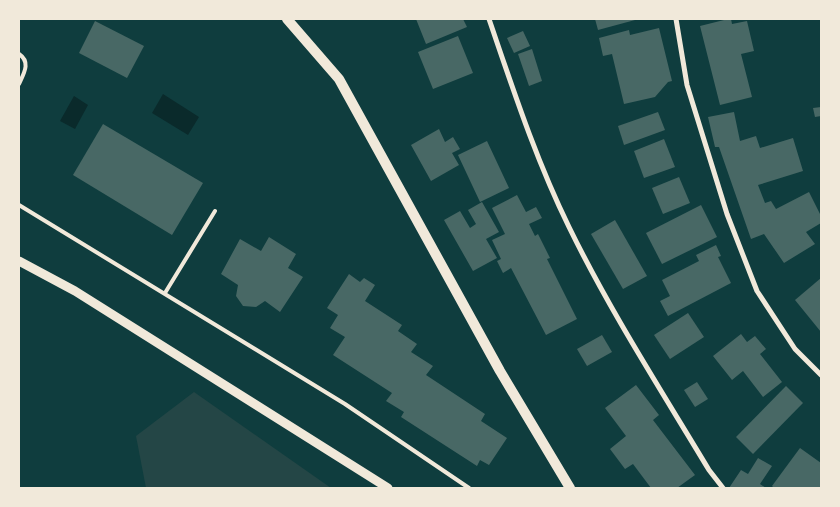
<svg xmlns="http://www.w3.org/2000/svg" width="840" height="507" font-family="Montserrat,sans-serif">
  <rect width="100%" height="100%" fill="#0f3d3e"/>
  <path fill="#244646" d="M194 392 331 488H146L136 436Z"/>
  <g fill="#0a2a2b">
    <path d="M163 94 199 117 188 135 152 113Z"/>
    <path d="M74 96 88 105 75 129 60 121Z"/>
  </g>
  <g fill="#486865">
    <path d="M416 19H463L467 27 426 44Z"/>
    <path d="M595 19H635V20L598 30Z"/>
    <path d="M728 19H731L732 24 747 21 754 51 741 54 752 97 720 105 700 26Z"/>
    <path d="M95 21 144 46 127 78 79 53Z"/>
    <path d="M659 28 672 81 668 82 655 97 624 104 612 54 603 56 599 38 629 30 630 35Z"/>
    <path d="M523 31 530 46 514 53 507 38Z"/>
    <path d="M458 36 473 73 433 89 418 52Z"/>
    <path d="M532 49 542 81 529 86 518 54Z"/>
    <path d="M821 107V116L815 117 813 108Z"/>
    <path d="M658 112 665 130 624 145 618 126Z"/>
    <path d="M734 112 740 141 756 136 760 148 793 138 803 171 758 185 765 203 771 201 776 209 809 192 821 216V223L806 232 815 244 784 263 764 234 751 239 719 147H715L708 117Z"/>
    <path d="M103 124 203 183 172 235 73 175Z"/>
    <path d="M439 129 445 142 453 137 460 149 452 153 459 165 431 181 411 145Z"/>
    <path d="M664 139 675 167 644 178 634 151Z"/>
    <path d="M487 141 509 188 480 202 458 155Z"/>
    <path d="M679 177 690 203 663 214 652 188Z"/>
    <path d="M517 195 526 212 536 207 542 218 529 224 535 236 538 234 550 258 547 259 577 319 546 335 511 268 503 273 497 261 501 259 492 240 505 234 492 208Z"/>
    <path d="M482 202 499 232 486 239 497 258 473 271 444 220 460 211 470 228 476 224 468 210Z"/>
    <path d="M701 205 717 237 662 264 646 233Z"/>
    <path d="M615 220 647 276 623 289 591 234Z"/>
    <path d="M269 237 296 254 288 268 303 277 280 312 265 301 256 307 243 306 236 296 238 285 221 274 240 239 261 251Z"/>
    <path d="M716 245 721 256 718 257 731 283 668 316 660 301 670 296 662 280 699 261 696 255Z"/>
    <path d="M349 274 360 282 364 278 375 285 365 301 402 325 398 331 417 344 411 352 433 366 426 375 485 414 481 421 507 438 489 465 480 460 477 466 401 417 404 412 386 401 392 393 333 355 345 337 330 328 338 315 327 308Z"/>
    <path d="M821 278V332L795 300Z"/>
    <path d="M688 313 704 337 670 359 654 335Z"/>
    <path d="M741 334 747 342 755 336 766 349 760 354 782 382 763 397 743 371 732 380 713 356Z"/>
    <path d="M602 335 612 352 587 366 577 349Z"/>
    <path d="M697 382 708 399 695 407 684 390Z"/>
    <path d="M636 385 659 415 653 420 695 475 677 488H651L633 464 625 469 610 449 626 436 605 408Z"/>
    <path d="M786 386 803 403 753 454 736 437Z"/>
    <path d="M800 448 821 463V487L820 488H774L772 486Z"/>
    <path d="M758 458 772 466 760 484 766 488H729L741 470 748 474Z"/>
  </g>
  <g fill="none" stroke-linecap="round" stroke-linejoin="round">
    <g stroke="#f1e9da" stroke-width="4">
      <path d="M19 54C31 62 24 73 19 84"/>
      <path d="M19 205 345 404 469 488"/>
      <path d="M165 293 215 211"/>
    </g>
    <g stroke="#f1e9da" stroke-width="5">
      <path d="M489 19C513 89 536 160 569 227 610 311 661 390 709 470L723 488"/>
      <path d="M676 19 687 85 727 214 757 291 795 349 821 375"/>
    </g>
    <path stroke="#f1e9da" stroke-width="9" d="M19 261 75 291 388 488"/>
    <path stroke="#f1e9da" stroke-width="10" d="M287 19 339 79 500 371 570 488"/>
  </g>
  <rect width="840" height="507" fill="none" stroke="#f1e9da" stroke-width="40"/>
</svg>
